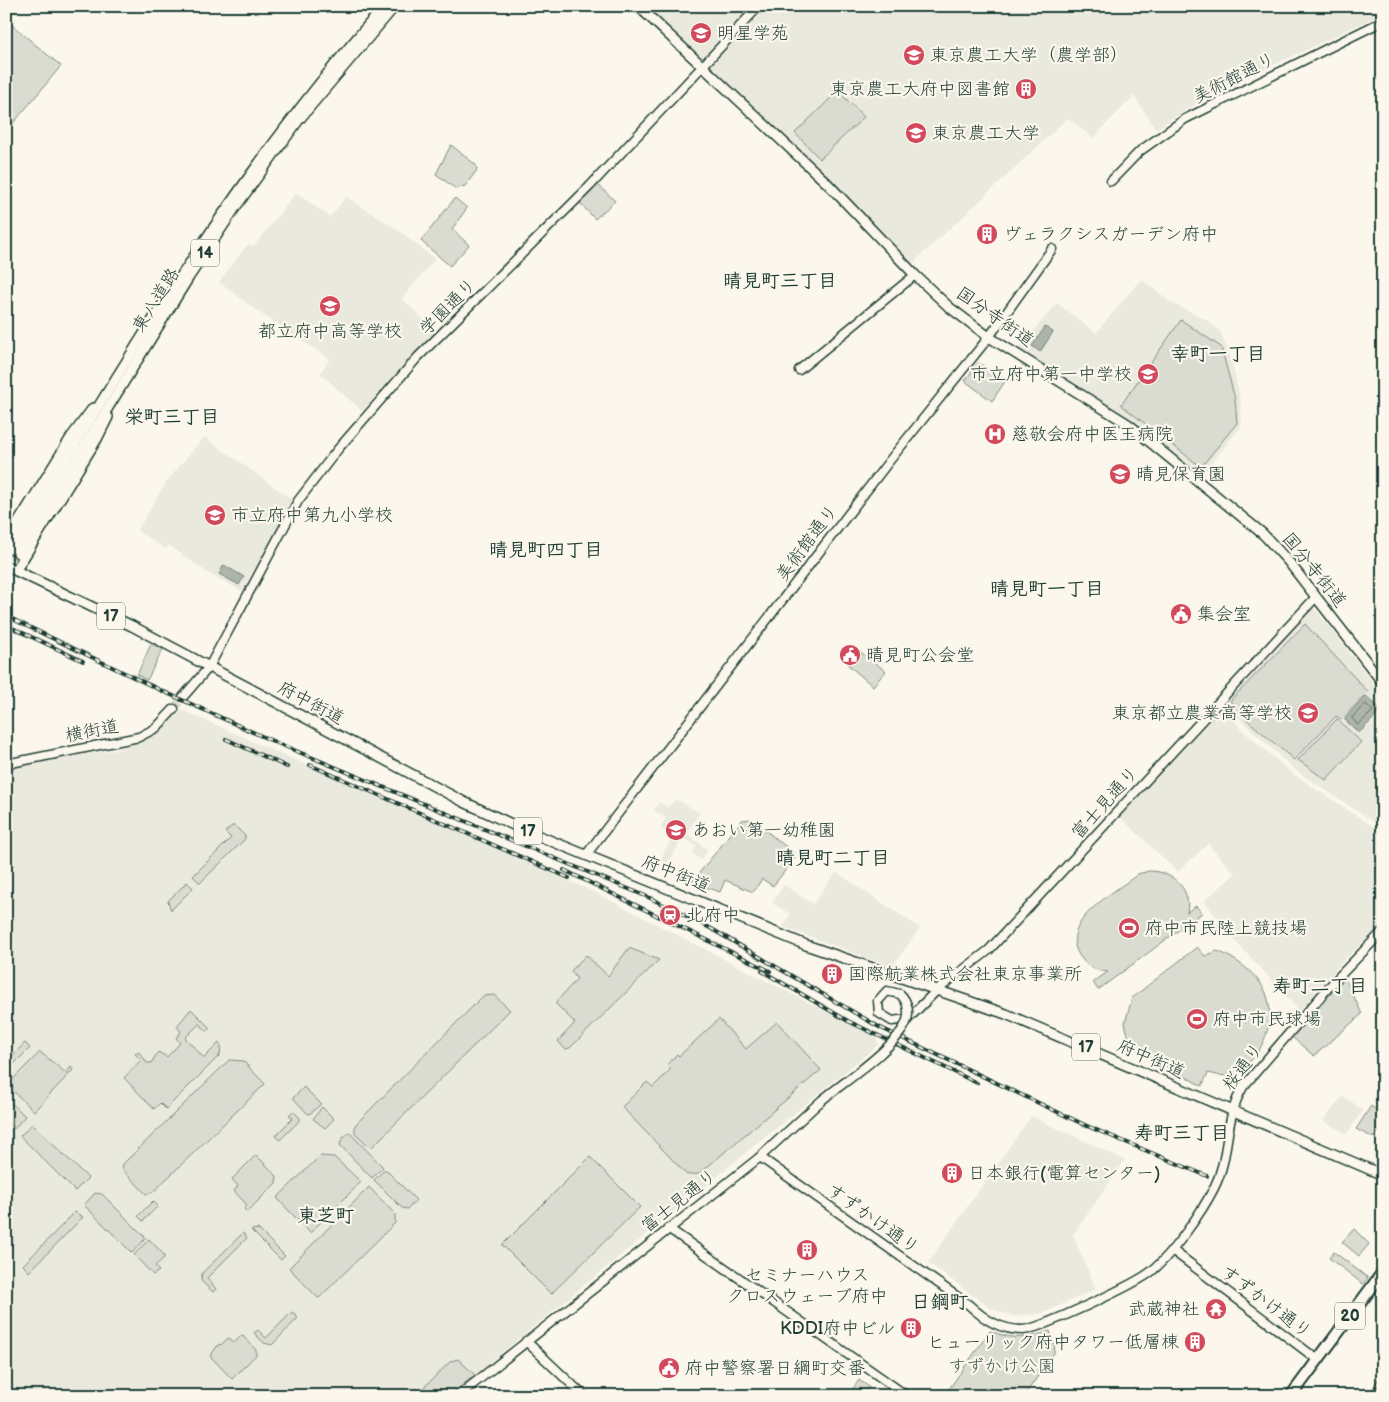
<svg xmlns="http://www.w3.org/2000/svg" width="1389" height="1402" font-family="'Balsamiq Sans','Klee One',sans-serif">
  <rect width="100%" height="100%" fill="#fbf7ec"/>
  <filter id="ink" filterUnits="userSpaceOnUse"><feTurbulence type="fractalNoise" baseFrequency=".02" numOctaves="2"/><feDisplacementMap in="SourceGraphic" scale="10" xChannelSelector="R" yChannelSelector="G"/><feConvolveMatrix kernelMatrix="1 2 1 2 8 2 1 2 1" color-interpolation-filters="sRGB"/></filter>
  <g filter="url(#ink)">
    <g fill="#eae9de">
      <path d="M645 6H756L700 61Z"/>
      <path d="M768 6H1383V13L1207 97 1156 129 1134 96 1093 138 1068 118 913 263 709 65Z"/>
      <path d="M296 193 330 217 346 197 397 229 435 259 402 299 436 331 362 411 320 373 330 359 260 313 219 282 247 245 254 246Z"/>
      <path d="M1141 279 1172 303 1205 319 1220 331 1230 355 1240 398 1242 425 1202 475 1125 415 1019 348 1057 303 1096 333Z"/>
      <path d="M203 438H206L293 500 242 591 209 574 169 545 166 549 137 531 167 481Z"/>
      <path d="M1310 609H1315L1383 695V828L1295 770 1243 722 1225 703 1262 659Z"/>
      <path d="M1221 706 1241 729 1293 774 1383 833V924L1344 960 1300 1011 1237 943 1204 901 1235 874 1208 844 1178 872 1119 816 1218 707Z"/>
      <path d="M177 708 594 892 877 1038 878 1045 449 1396H6V771L33 761 115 750 142 741 161 728Z"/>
      <path d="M676 799 700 813 686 833 708 850 701 860 692 853 696 846 683 838 667 864 660 860 673 836 660 827 666 818 654 811 659 802 668 807Z"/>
      <path d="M836 872 920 928 892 967 783 927 790 914 772 903 784 885 813 904Z"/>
      <path d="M1343 1096 1363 1110 1347 1134 1323 1121Z"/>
      <path d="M1031 1116 1125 1160 1073 1235 1096 1289 1041 1314 1013 1316 992 1309 928 1263Z"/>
    </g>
    <g fill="#dbdcd1" stroke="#7d8c82">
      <path d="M6 20 61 66 6 132Z"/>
      <path d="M838 91 864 117 820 159 795 133Z"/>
      <path d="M451 145 476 165 477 170 465 186 456 189 436 174Z"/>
      <path d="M596 183 615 201 595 219 578 201Z"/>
      <path d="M455 198 467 208 452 229 469 245 450 266 421 241Z"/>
      <path d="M1181 320 1221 347 1235 399 1237 423 1201 467 1121 405Z"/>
      <path d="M978 363 1006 380 992 401 965 381Z"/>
      <path d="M1305 624 1368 692 1341 720 1336 716 1294 760 1246 719 1230 701Z"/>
      <path d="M151 644 163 649 147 680 137 675Z"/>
      <path d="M859 651 886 671 873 686 848 665Z"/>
      <path d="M1337 719 1361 742 1326 780 1298 760Z"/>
      <path d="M751 819 794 853 795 858 773 886 762 879 753 892 725 880 720 892 692 882 742 820Z"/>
      <path d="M232 826H235L245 836V839L200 883 193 876 231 838 225 832Z"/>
      <path d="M1149 871C1171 871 1192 888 1187 912L1196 906 1202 913 1098 990 1093 982 1108 972C1095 971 1086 966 1079 955 1058 921 1117 891 1138 874Z"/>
      <path d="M187 882 193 888 171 910 168 901Z"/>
      <path d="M1197 947 1205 956 1217 951C1234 957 1259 975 1266 993 1278 1024 1259 1067 1227 1075 1221 1077 1214 1074 1208 1073L1202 1086 1137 1050 1128 1036 1125 1023 1132 998Z"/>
      <path d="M629 948 659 960 570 1048 565 1049 558 1041 575 1023 555 1003 577 979 571 971 586 955 608 976Z"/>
      <path d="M1345 978 1362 1014 1314 1056 1292 1037Z"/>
      <path d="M494 995 510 1010 371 1148 355 1133V1125L483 996Z"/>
      <path d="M191 1009 210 1028 207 1031 199 1024 185 1038 204 1058 219 1043 221 1046 220 1055 166 1109 160 1103 154 1109 124 1078 141 1060 135 1054 139 1052 147 1063H151L158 1052 167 1057 180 1043 176 1038 181 1032 177 1026Z"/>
      <path d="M719 1019 746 1049 777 1022 821 1070 699 1174 687 1175 622 1107 647 1082 653 1087 671 1069 667 1065 677 1054 679 1056Z"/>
      <path d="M25 1043 30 1048 6 1072V1062Z"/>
      <path d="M40 1052 66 1073 71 1067 73 1070 34 1111 12 1090 13 1079Z"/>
      <path d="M229 1060 243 1061 265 1084 153 1192 146 1194 122 1169 123 1164Z"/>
      <path d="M304 1087 321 1104 311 1113 308 1114 293 1098Z"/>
      <path d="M6 1098 25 1116 14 1129 6 1121Z"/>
      <path d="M1371 1106 1383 1115V1126L1374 1138 1356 1129Z"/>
      <path d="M322 1107 334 1119 325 1128 313 1119Z"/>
      <path d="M293 1111 300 1118 299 1121 280 1140 275 1136 293 1118 289 1115Z"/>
      <path d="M32 1124 88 1178 75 1191 20 1136Z"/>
      <path d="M349 1132 383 1167 372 1178 340 1145 342 1139Z"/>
      <path d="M256 1155 277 1176 276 1183 247 1212 244 1209 247 1205 234 1191 238 1186 232 1179Z"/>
      <path d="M320 1156 334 1157 361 1182 310 1233 277 1198Z"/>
      <path d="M590 1157 640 1207 551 1294 502 1245Z"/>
      <path d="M385 1169 416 1200 408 1209 402 1208 374 1180Z"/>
      <path d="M369 1187 395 1214V1223L319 1298 317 1297 289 1268Z"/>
      <path d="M95 1193 102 1194 146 1238 132 1253 84 1205Z"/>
      <path d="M153 1201 158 1206 143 1221 138 1216Z"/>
      <path d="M75 1212 83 1217 29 1272 23 1265Z"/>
      <path d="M258 1229 285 1256 281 1260 251 1230Z"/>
      <path d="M1354 1229 1369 1244 1359 1256 1342 1242Z"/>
      <path d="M243 1233 247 1238 207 1278 216 1289 213 1292 201 1281 202 1273Z"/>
      <path d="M149 1239 164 1255V1258L155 1266 159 1271 153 1275 134 1255Z"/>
      <path d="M1334 1252 1368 1278 1363 1284 1329 1258Z"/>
      <path d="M292 1312 298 1318 272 1345 264 1343 254 1333 258 1330 266 1338Z"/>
      <path d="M990 1331C1014 1340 1026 1339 1050 1331L1055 1346 1054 1353 1024 1396H944Z"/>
      <path d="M242 1335 256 1350V1355L232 1379 210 1356 219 1344 221 1345 228 1338 234 1343Z"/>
      <path d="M458 1359 475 1375 449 1396H415L451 1361Z"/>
      <path d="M859 1380 869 1387 863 1396H848Z"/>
    </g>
    <g fill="#adb4aa" stroke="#74847b">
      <path d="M1045 327 1053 332 1040 352 1032 346Z"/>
      <path d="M224 565 244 577 239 585 219 574Z"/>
      <path d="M1366 696 1382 710 1359 733 1344 719Z"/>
    </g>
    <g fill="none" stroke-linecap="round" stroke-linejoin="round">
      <path stroke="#586d63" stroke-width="1" d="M1366 704 1373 711 1358 725 1352 718Z"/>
      <path stroke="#cfd2c7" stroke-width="8" stroke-dasharray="8 4" stroke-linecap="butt" d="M174 709 183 697"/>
      <g stroke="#cfd2c7" stroke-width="9" stroke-dasharray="9 4.5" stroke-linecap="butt">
        <path d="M6 558 11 549"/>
        <path d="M6 572 18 553"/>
      </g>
      <g stroke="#1f3d34" stroke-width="11">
        <g id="tertiary">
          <path d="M1111 181 1140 151 1185 119 1383 21"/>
          <path d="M799 370 915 275"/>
          <path d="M183 697 209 667 298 501 338 449 418 357 590 186 759 6"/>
          <path d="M6 764 139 737 156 728 174 709"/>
          <path d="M586 855 890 460 989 337 1052 249"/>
          <path d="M878 1001 879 1013 892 1021 908 1019 937 990 989 950 1316 597"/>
          <path d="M760 1157 969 1305C985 1320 1001 1330 1023 1330 1040 1329 1139 1283 1153 1270 1173 1253 1202 1212 1214 1188 1231 1155 1223 1121 1243 1087L1328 988 1383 931"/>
          <path d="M668 1228 907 1396"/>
          <path d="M1172 1250 1318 1360"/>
          <path d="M526 1341 584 1396"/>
          <path d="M458 1396 760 1157 822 1100"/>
        </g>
      </g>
      <g stroke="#1f3d34" stroke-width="12">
        <path id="secondary" d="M638 6 827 183 915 275 949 307 989 337 1128 424 1263 534 1288 561 1383 683"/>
      </g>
      <g stroke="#1f3d34" stroke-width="12">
        <g id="primary">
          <path d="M6 542 72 436 93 408"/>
          <path d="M11 549C126 362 237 171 385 6"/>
          <path d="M18 553 189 277 237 205 298 121 395 6"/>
          <path d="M6 566 132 626 464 802 522 829 806 945 1006 1014 1383 1175"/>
          <path d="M16 570 97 439 108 417"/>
        </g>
      </g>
      <g stroke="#1f3d34" stroke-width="14">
        <path id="trunk" d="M1291 1396 1383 1272"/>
      </g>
      <use href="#tertiary" stroke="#fbf7ec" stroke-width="8"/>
      <use href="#secondary" stroke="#fbf7ec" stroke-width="9"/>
      <use href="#primary" stroke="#fbf7ec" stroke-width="9"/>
      <use href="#trunk" stroke="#fbf7ec" stroke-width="10"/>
      <g stroke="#1f3d34" stroke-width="4">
        <g id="rail">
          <path d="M6 616 158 689 277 743 648 897 710 928 879 1027 1087 1126 1207 1176"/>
          <path d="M6 625 83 661"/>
          <path d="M226 739 287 767"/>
          <path d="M310 765 569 878"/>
          <path d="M564 870 770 971"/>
          <path d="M762 971 848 1021 977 1083"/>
          <path d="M1371 1396 1383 1373"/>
        </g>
      </g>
      <use href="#rail" stroke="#fbf7ec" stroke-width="2" stroke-dasharray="5.5" stroke-linecap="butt"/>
      <g stroke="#1f3d34" stroke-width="11" stroke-linecap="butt">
        <path id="tertiary-bridge" d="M822 1100C844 1082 895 1048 906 1023 910 1014 908 1001 900 994L887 991 878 1001"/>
      </g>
      <use href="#tertiary-bridge" stroke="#fbf7ec" stroke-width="8"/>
    </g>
  </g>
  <defs>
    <g id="school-disc" transform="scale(1.125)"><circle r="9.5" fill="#d1495b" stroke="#fbf7ec"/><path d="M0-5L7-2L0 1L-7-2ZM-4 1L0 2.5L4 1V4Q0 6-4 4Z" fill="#fff"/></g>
    <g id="university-disc" transform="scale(1.125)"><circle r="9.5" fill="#d1495b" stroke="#fbf7ec"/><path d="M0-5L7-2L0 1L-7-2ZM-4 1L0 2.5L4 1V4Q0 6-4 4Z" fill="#fff"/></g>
    <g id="building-disc" transform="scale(1.125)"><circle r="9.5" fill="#d1495b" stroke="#fbf7ec"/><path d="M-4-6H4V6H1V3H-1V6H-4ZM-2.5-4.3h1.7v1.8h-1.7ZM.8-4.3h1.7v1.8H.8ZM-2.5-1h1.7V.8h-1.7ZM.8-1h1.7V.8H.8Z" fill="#fff"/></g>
    <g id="hospital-disc" transform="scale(1.125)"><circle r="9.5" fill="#d1495b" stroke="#fbf7ec"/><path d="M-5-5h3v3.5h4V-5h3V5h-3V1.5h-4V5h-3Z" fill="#fff"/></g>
    <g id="civic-disc" transform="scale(1.125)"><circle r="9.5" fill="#d1495b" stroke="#fbf7ec"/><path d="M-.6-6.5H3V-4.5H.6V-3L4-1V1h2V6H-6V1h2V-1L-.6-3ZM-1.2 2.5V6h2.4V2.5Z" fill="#fff"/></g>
    <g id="station-disc" transform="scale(1.125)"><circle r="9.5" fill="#d1495b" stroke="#fbf7ec"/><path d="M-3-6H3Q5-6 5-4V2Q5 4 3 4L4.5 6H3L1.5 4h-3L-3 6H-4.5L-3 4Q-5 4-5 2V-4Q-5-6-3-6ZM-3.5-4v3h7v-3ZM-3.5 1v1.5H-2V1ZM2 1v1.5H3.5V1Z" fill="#fff"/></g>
    <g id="stadium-disc" transform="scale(1.125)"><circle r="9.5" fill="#d1495b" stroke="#fbf7ec"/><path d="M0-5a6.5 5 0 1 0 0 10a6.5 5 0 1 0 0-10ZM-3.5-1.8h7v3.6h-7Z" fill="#fff"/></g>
    <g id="temple-disc" transform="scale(1.125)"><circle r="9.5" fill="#d1495b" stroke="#fbf7ec"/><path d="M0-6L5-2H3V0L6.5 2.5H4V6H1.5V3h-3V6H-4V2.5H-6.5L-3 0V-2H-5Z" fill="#fff"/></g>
  </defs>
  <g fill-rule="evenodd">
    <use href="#school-disc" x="701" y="33"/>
    <use href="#university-disc" x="914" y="55"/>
    <use href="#building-disc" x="1026" y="89"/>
    <use href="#university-disc" x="916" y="133"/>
    <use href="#building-disc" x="987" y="234"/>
    <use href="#school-disc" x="330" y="306"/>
    <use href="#school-disc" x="1148" y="374"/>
    <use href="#hospital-disc" x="995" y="434"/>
    <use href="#school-disc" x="1120" y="474"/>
    <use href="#school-disc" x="215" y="515"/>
    <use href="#civic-disc" x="1181" y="614"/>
    <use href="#civic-disc" x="850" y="655"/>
    <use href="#school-disc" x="1308" y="713"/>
    <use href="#school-disc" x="676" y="830"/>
    <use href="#station-disc" x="670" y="915"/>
    <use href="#stadium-disc" x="1129" y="928"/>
    <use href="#building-disc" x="832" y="974"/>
    <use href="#stadium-disc" x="1197" y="1019"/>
    <use href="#building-disc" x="952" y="1173"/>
    <use href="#building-disc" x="807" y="1250"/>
    <use href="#temple-disc" x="1216" y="1309"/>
    <use href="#building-disc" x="911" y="1328"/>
    <use href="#building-disc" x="1195" y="1342"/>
    <use href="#civic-disc" x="669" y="1368"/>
  </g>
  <g text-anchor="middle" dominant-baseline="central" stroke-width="4.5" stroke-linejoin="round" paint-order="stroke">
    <g fill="#fbf7ec" stroke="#61756b" stroke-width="1">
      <rect x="191" y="239.5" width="28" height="27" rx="4"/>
      <rect x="97" y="602.5" width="28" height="27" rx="4"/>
      <rect x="514" y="817.5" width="28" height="27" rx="4"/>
      <rect x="1072" y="1033.5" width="28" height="27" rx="4"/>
      <rect x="1335" y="1302.5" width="30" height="27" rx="4"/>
    </g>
    <g font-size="16" font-weight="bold" fill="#1f3d34">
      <text x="205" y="253">14</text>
      <text x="111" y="616">17</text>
      <text x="528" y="831">17</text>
      <text x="1086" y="1047">17</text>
      <text x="1350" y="1316">20</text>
    </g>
    <g font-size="18" fill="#1f3d34" stroke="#fbf7ec" text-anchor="start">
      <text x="717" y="33">明星学苑</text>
      <text x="930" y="55">東京農工大学（農学部）</text>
      <text x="1010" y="89" text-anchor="end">東京農工大府中図書館</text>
      <text x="932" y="133">東京農工大学</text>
      <text x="1003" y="234">ヴェラクシスガーデン府中</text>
      <text x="330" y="331" text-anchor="middle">都立府中高等学校</text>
      <text x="1132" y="374" text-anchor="end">市立府中第一中学校</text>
      <text x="1011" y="434">慈敬会府中医王病院</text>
      <text x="1136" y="474">晴見保育園</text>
      <text x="231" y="515">市立府中第九小学校</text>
      <text x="1197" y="614">集会室</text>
      <text x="866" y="655">晴見町公会堂</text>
      <text x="1292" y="713" text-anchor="end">東京都立農業高等学校</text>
      <text x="692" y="830">あおい第一幼稚園</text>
      <text x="686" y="915">北府中</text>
      <text x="1145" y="928">府中市民陸上競技場</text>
      <text x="848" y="974">国際航業株式会社東京事業所</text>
      <text x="1213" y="1019">府中市民球場</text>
      <text x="968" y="1173">日本銀行(電算センター)</text>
      <text x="807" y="1275" text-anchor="middle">セミナーハウス<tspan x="807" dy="21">クロスウェーブ府中</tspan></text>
      <text x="1200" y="1309" text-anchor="end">武蔵神社</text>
      <text x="895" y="1328" text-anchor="end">KDDI府中ビル</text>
      <text x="1179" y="1342" text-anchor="end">ヒューリック府中タワー低層棟</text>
      <text x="685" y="1368">府中警察署日綱町交番</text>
    </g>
    <g font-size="18" fill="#1f3d34" stroke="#fbf7ec">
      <text transform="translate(1234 78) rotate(-27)">美術館通り</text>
      <text transform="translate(156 300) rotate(-58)">東八道路</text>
      <text transform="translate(448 307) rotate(-45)">学園通り</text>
      <text transform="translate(995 317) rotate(35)">国分寺街道</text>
      <text transform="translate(807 543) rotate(-53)">美術館通り</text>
      <text transform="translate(1314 570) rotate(51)">国分寺街道</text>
      <text transform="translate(311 703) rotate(28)">府中街道</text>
      <text transform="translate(92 731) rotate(-11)">横街道</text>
      <text transform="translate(1105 803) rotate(-48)">富士見通り</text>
      <text transform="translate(676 874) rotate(22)">府中街道</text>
      <text transform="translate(1151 1059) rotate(24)">府中街道</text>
      <text transform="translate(1243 1067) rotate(-53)">桜通り</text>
      <text transform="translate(679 1201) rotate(-38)">富士見通り</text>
      <text transform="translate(873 1219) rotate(35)">すずかけ通り</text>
      <text transform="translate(1266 1302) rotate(37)">すずかけ通り</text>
    </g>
    <g font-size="18" fill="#455d53" stroke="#fbf7ec">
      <text x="1002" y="1366">すずかけ公園</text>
    </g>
    <g font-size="19" font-weight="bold" fill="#1f3d34" stroke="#fbf7ec">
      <text x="780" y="281">晴見町三丁目</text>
      <text x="1218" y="354">幸町一丁目</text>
      <text x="172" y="417">栄町三丁目</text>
      <text x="546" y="550">晴見町四丁目</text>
      <text x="1047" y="589">晴見町一丁目</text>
      <text x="833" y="858">晴見町二丁目</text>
      <text x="1320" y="986">寿町二丁目</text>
      <text x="1182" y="1133">寿町三丁目</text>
      <text x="326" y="1216">東芝町</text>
      <text x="940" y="1302">日鋼町</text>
    </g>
  </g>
  <rect width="1389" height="1402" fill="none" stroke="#fbf7ec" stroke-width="25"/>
  <rect x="12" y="12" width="1364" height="1377" fill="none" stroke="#1f3d34" stroke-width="2" filter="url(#ink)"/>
</svg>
